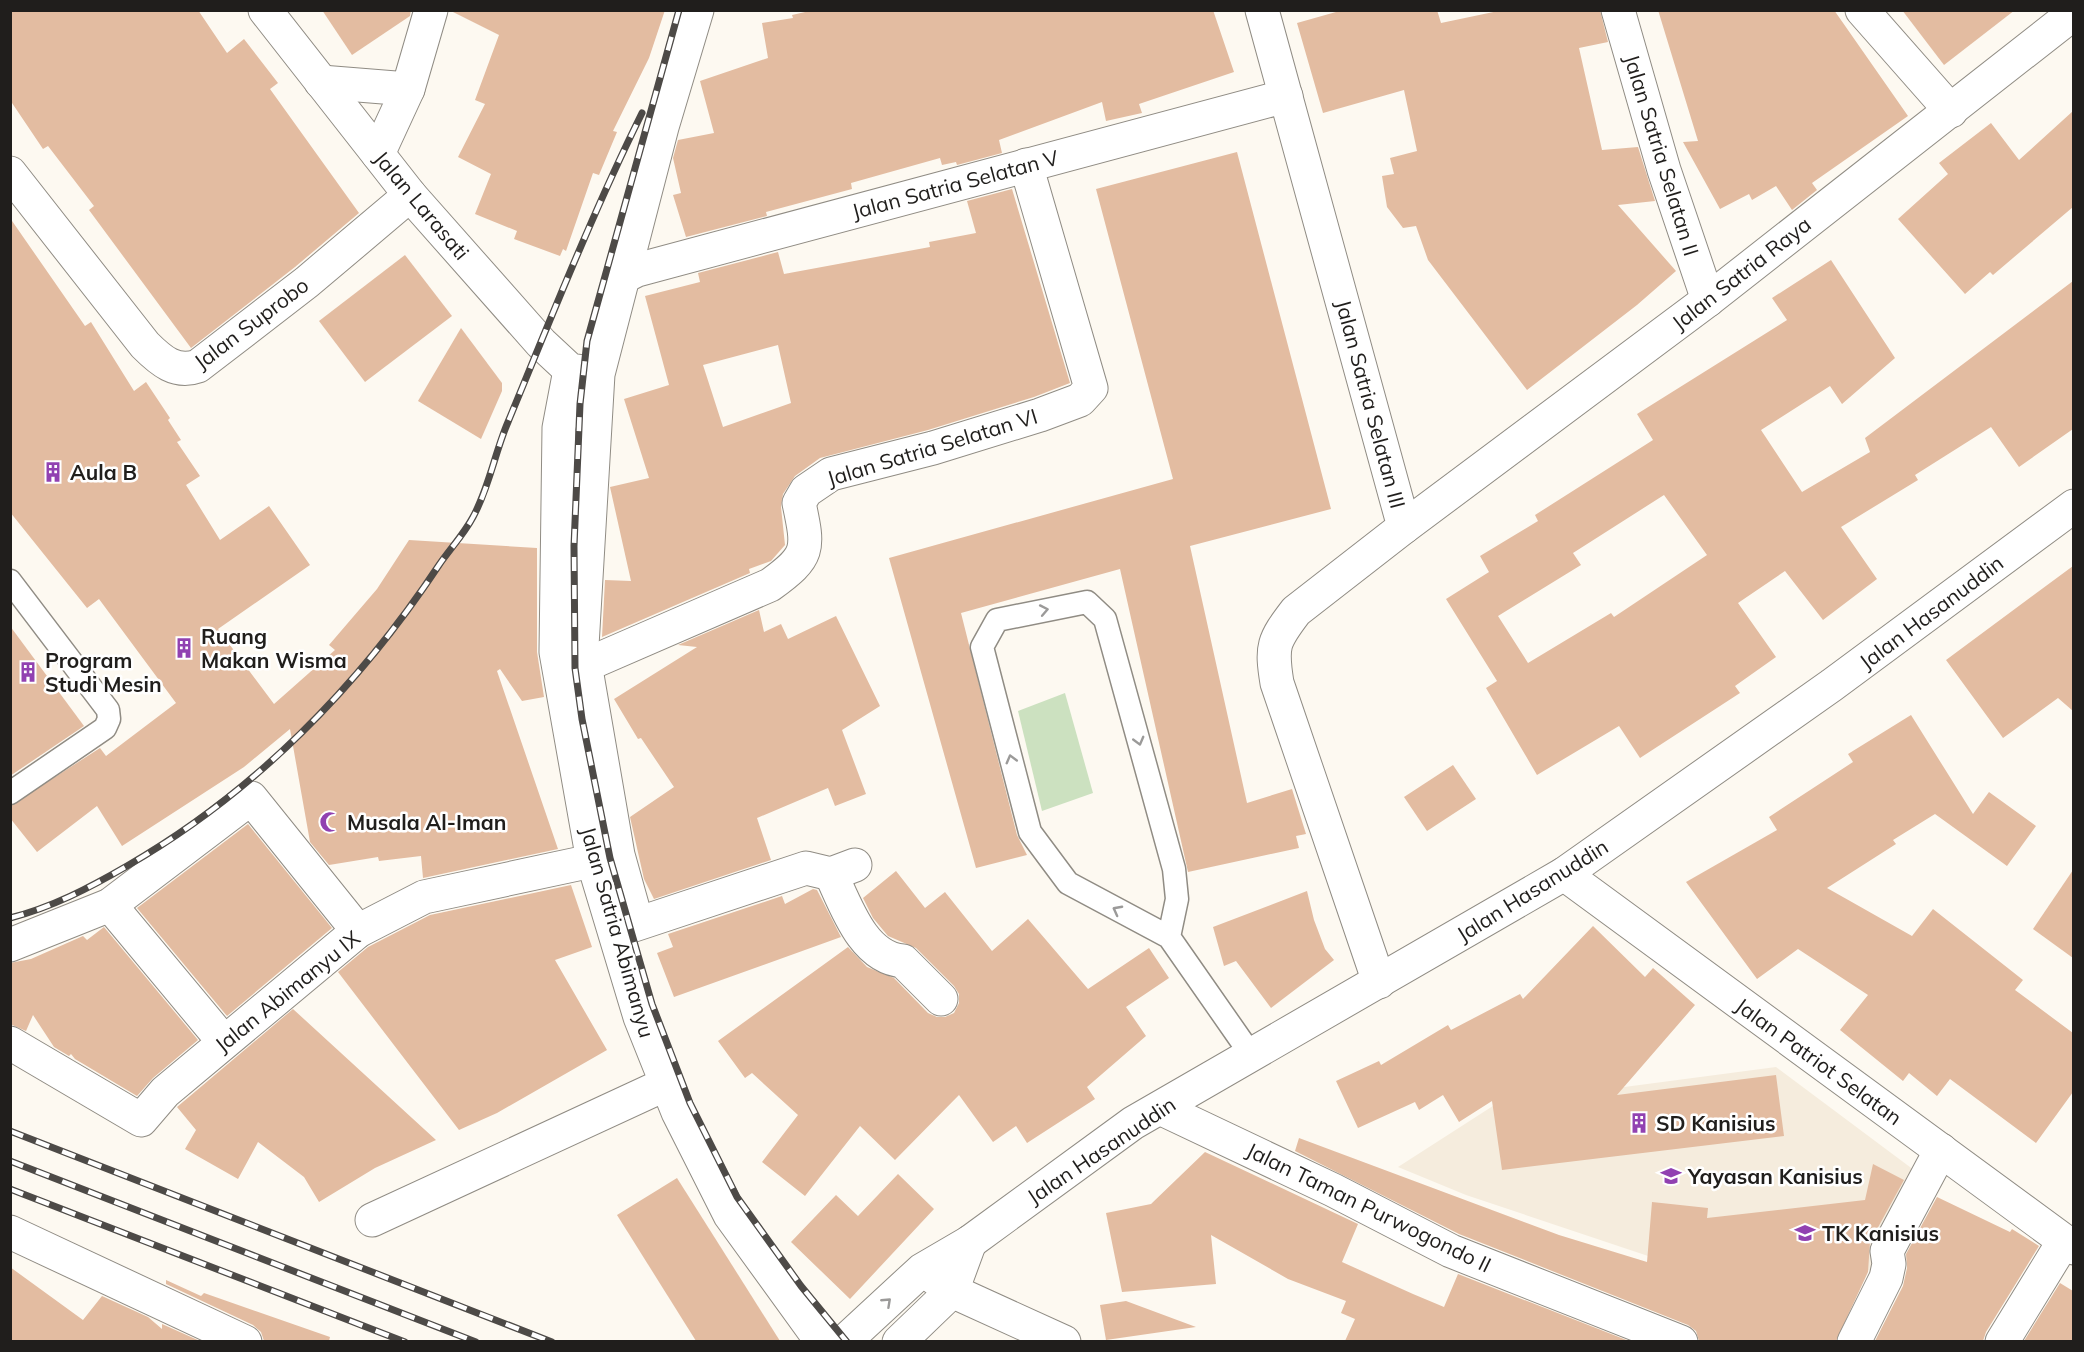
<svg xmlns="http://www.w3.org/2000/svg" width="2084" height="1352" font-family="Mulish,sans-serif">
  <rect width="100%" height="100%" fill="#fdf9f1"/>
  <path fill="#f5ecdd" d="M1776 1067 1934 1185 1892 1268 1770 1280 1663 1261 1466 1195 1398 1167 1496 1104Z"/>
  <path fill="#cce1c0" d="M1065 693 1093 793 1042 811 1018 711Z"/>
  <g fill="#e3bca1" fill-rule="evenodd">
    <path d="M10 10H198L227 53 244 39 278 83 270 89 359 213 295 267 191 348 89 210 94 206 48 146 43 149 10 100Z"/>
    <path d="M322 10H411L410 16 352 55Z"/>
    <path d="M449 10H665L649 58 613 131 617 132 599 175 593 173 566 251 563 249 560 256 514 239 517 231 475 214 491 174 458 157 485 104 475 100 499 35Z"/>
    <path d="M814 10H1213L1234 72 1139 104 1142 113 1106 121 1102 102 999 140 1002 153 957 165 956 162 942 165 940 158 851 183 852 189 766 212 767 216 686 237 673 195 681 193 673 158 678 140 714 133 700 81 768 58 762 23 793 18 792 15Z"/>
    <path d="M1343 10H1437L1441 23 1503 10H1600L1608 42 1579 48 1602 150 1638 147 1655 201 1618 205 1676 271 1637 305 1527 390 1428 260 1416 226 1403 228 1387 207 1382 176 1394 174 1390 158 1417 151 1404 90 1323 113 1297 23Z"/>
    <path d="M1658 10H1834L1908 116 1812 183 1817 190 1792 210 1776 186 1752 200 1749 194 1720 209 1683 142 1698 141Z"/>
    <path d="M1902 10H2015L1944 65Z"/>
    <path d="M2073 111V207L1993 275 1990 272 1965 294 1898 219 1948 174 1939 163 1991 123 2019 160Z"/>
    <path d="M1237 152 1331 509 1190 546 1247 803 1292 789 1306 834 1296 836 1299 848 1188 872 1120 569 961 613 1017 835 1027 855 976 868 889 558 1173 479 1096 189Z"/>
    <path d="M1012 189 1070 383 1034 397 928 430 820 458 795 476 783 494 781 507 785 545 771 561 749 569 750 573 602 637 605 580 631 581 610 487 649 478 624 399 669 385 645 296 700 282 698 273 778 252 784 274 930 247 929 242 976 233 967 201ZM778 345 791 403 723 427 703 365Z"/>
    <path d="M10 218 85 326 91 322 134 391 146 382 170 418 168 420 181 440 177 442 200 476 186 485 220 540 269 506 310 565 218 629 274 704 335 650 329 645 377 589 409 540 537 548V652L544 697 522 701 500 669 497 671 558 849 423 878 421 856 379 861 378 857 329 865 310 842 290 729 244 767 122 846 97 806 37 852 10 818V806L100 748 106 756 176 703 99 599 87 608 10 512Z"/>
    <path d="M405 255 452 316 365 382 319 321Z"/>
    <path d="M1831 260 1895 358 1842 404 1830 386 1761 430 1802 492 1870 452 1865 438 2073 281V429L2019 467 1991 427 1915 475 1918 480 1841 527 1877 579 1823 620 1785 571 1738 603 1776 657 1735 686 1740 693 1640 758 1619 726 1537 775 1486 688 1497 681 1446 599 1489 572 1480 556 1538 521 1535 515 1653 440 1637 414 1787 320 1772 298ZM1664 495 1707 555 1614 617 1611 613 1528 663 1498 616 1581 565 1573 553Z"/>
    <path d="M461 328 502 383V391L481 439 418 401Z"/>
    <path d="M2073 566V711L2058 698 2003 738 1946 660Z"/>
    <path d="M759 610 764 632 781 624 788 639 836 616 880 706 842 730 866 794 835 806 828 788 757 818 771 860 654 899 644 879 630 817 674 787 641 738 638 739 614 699 697 647 678 645Z"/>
    <path d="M10 626 84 726 10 776Z"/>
    <path d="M1911 715 1973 814 1989 792 2036 826 2007 866 1935 814 1893 840 1896 844 1827 888 1912 936 1933 909 2023 980 2015 990 2073 1033V1092L2036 1143 1950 1079 1937 1096 1909 1073 1903 1081 1840 1030 1868 995 1798 949 1757 979 1686 882 1777 830 1769 817 1853 762 1848 754Z"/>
    <path d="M1453 765 1476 799 1427 831 1404 797Z"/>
    <path d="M248 824 332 928 227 1016 137 908Z"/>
    <path d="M2073 870V958L2033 929Z"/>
    <path d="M896 871 925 908 945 892 992 951 1028 919 1088 989 1149 948 1169 978 1126 1007 1146 1036 1087 1087 1095 1099 1027 1143 1016 1126 993 1142 959 1095 895 1160 860 1126 805 1196 762 1162 798 1115 752 1073 745 1078 718 1041 848 947 867 967 894 978 928 1013 937 1017H945L954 1013 959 1003V994L954 986 916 948 888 936 873 918 863 898Z"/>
    <path d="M571 885 592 947 555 960 607 1050 497 1113 459 1130 338 972 368 947 430 915Z"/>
    <path d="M813 889 817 890 841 937 674 997 657 953 673 947 668 934 782 896 785 904Z"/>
    <path d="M1307 891 1314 920 1325 949 1334 960 1271 1008 1236 961 1224 966 1213 927Z"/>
    <path d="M1593 926 1645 977 1653 968 1695 1005 1617 1095 1776 1075 1784 1136 1502 1170 1492 1101 1459 1122 1443 1095 1419 1110 1415 1102 1358 1128 1336 1081 1379 1061 1381 1065 1448 1025 1451 1030 1520 994 1523 999Z"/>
    <path d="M104 927 198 1040 153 1078 137 1096 75 1059 71 1054 69 1056 54 1047 33 1015 26 1031 10 1024V963L31 959 83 936 87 940Z"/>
    <path d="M293 1009 436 1140 375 1168 319 1202 304 1177 258 1142 238 1179 185 1149 196 1130 177 1107Z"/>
    <path d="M1299 1138 1559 1235 1647 1262 1652 1202 1708 1208 1707 1218 1865 1200 1873 1164 1904 1180 1870 1242 1868 1272 1836 1341H1699L1696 1331 1688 1325 1459 1234 1295 1151Z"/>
    <path d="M1205 1152 1358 1224 1342 1262 1413 1294 1444 1307 1458 1274 1629 1341H1345L1355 1319 1341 1313 1346 1301 1288 1279 1211 1235 1216 1284 1122 1292 1106 1213 1151 1204Z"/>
    <path d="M898 1174 934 1209 850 1299 791 1242 836 1195 858 1216Z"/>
    <path d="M677 1178 780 1341H696L617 1215Z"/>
    <path d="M1937 1197 2010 1232 2012 1229 2039 1246 1986 1332 1983 1341H1875L1903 1286 1907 1268 1906 1254Z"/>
    <path d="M10 1267 83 1320 102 1296 148 1317 162 1329V1324L200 1341H10Z"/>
    <path d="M166 1280 201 1296 204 1293 330 1337 329 1341H264L261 1332 253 1325 166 1284Z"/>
    <path d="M2060 1283 2073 1291V1341H2024Z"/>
    <path d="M1126 1301 1196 1327 1106 1340 1100 1305Z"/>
  </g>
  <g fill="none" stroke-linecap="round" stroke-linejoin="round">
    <g stroke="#908c84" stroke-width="25">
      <g id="service">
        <path d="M10 581 108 710 109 719 105 728 10 793"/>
        <path d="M1169 937 1177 899 1174 869 1105 619 1087 602 997 620 982 647 1030 832 1068 883 1169 937 1252 1056"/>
      </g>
    </g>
    <g stroke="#908c84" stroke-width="35">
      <g id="minor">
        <path d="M265 10 410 195 541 343 570 370 591 373"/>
        <path d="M1262 10 1404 527 1296 611C1273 641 1271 646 1277 683L1379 982"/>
        <path d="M1618 10 1664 170 1708 300"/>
        <path d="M1862 10 1951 111"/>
        <path d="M321 82 408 89"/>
        <path d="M378 154 408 89 431 10"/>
        <path d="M10 173 145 345C161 361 176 374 198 366L307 282 410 195"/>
        <path d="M625 276 637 270 1286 96"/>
        <path d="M570 370 559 428 556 652 593 861 640 1017 678 1112 730 1215 822 1342"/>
        <path d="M1404 527 1708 300 2074 13"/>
        <path d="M565 674 770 585C810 556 809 550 799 503L806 491 831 474 933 448 1040 415 1080 400 1091 388 1026 165"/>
        <path d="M831 874C846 906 863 958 903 961L941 999"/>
        <path d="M1564 874 2074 1248"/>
        <path d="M110 905 224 1042"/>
        <path d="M637 923 618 855 582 646 598 374 662 127 697 10"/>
        <path d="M616 931 806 868 831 874 855 865"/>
        <path d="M10 945 110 905 251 798 358 931"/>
        <path d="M10 1043 141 1120 165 1092 358 931 424 897 615 856"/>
        <path d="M1160 1108 1333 1190 1451 1251 1681 1342"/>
        <path d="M372 1220 666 1084"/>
        <path d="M10 1232 245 1342"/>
        <path d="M929 1274 952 1291 1064 1342"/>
        <path d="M1854 1342 1886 1278 1889 1264 1887 1251 1941 1150"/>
        <path d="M2002 1342 2064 1241"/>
      </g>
    </g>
    <g stroke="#908c84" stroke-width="35">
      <g id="tertiary">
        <path d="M844 1342 922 1270 970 1242 1133 1123 1564 874 1832 685 2074 506"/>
        <path d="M899 1342 952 1291 970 1242"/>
      </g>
    </g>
    <use href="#service" stroke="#fff" stroke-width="22"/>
    <use href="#minor" stroke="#fff" stroke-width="33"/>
    <use href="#tertiary" stroke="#fff" stroke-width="33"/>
    <g stroke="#4d4a47" stroke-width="7">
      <g id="rail">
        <path d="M679 10 587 341 580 404 574 546 575 668 582 719 610 858 652 1004 690 1103 737 1197 801 1286 847 1342"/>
        <path d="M10 918C53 907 89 888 127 866 254 793 359 686 439 565 450 549 464 534 473 517 489 488 495 452 508 422 551 318 592 214 642 113"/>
        <path d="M10 1131 552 1342"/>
        <path d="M10 1161 476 1342"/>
        <path d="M10 1189 405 1342"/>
      </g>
    </g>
    <use href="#rail" stroke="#fff" stroke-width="4.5" stroke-dasharray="14" stroke-linecap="butt"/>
  </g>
  <defs><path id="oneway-chevron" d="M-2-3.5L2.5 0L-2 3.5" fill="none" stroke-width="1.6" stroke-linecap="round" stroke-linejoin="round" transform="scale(1.5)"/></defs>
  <g stroke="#9b9a99">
    <use href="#oneway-chevron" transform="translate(1044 610) rotate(-11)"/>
    <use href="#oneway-chevron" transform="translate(1139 741) rotate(75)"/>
    <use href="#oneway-chevron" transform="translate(1011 759) rotate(-105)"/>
    <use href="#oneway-chevron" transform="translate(1117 910) rotate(-152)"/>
    <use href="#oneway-chevron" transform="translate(887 1302) rotate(-43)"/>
  </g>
  <defs>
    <g id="building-bare" transform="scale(1.62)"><path d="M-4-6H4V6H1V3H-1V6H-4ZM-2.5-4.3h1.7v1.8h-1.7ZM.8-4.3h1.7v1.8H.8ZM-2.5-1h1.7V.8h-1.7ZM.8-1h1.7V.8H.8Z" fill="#9141b1" stroke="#fff" stroke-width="2.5" paint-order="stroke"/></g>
    <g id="mosque-bare" transform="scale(1.62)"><path d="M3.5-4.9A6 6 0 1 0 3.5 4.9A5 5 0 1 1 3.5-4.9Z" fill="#9141b1" stroke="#fff" stroke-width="2.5" paint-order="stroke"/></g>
    <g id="school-bare" transform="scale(1.62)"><path d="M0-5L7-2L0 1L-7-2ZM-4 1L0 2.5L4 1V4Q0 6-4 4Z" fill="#9141b1" stroke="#fff" stroke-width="2.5" paint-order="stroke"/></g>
  </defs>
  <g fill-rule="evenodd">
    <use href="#building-bare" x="53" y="472"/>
    <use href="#building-bare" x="184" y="648"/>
    <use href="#building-bare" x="28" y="672"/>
    <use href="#mosque-bare" x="330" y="822"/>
    <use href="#building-bare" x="1639" y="1123"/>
    <use href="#school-bare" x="1671" y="1176"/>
    <use href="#school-bare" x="1805" y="1233"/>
  </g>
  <g text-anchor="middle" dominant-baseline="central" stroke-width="5" stroke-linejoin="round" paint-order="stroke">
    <g font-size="21" fill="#201e1c" stroke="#fff">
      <text transform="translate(1662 155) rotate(73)">Jalan Satria Selatan II</text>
      <text transform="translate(955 184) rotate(-15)">Jalan Satria Selatan V</text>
      <text transform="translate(422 205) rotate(50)">Jalan Larasati</text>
      <text transform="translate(1741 273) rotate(-38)">Jalan Satria Raya</text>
      <text transform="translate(251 323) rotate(-37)">Jalan Suprobo</text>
      <text transform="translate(1371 404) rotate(75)">Jalan Satria Selatan III</text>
      <text transform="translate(932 447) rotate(-17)">Jalan Satria Selatan VI</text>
      <text transform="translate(1931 612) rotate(-37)">Jalan Hasanuddin</text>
      <text transform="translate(1532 890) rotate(-32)">Jalan Hasanuddin</text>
      <text transform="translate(618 932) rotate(74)">Jalan Satria Abimanyu</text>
      <text transform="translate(287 991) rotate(-39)">Jalan Abimanyu IX</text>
      <text transform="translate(1819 1061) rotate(36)">Jalan Patriot Selatan</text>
      <text transform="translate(1101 1150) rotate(-34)">Jalan Hasanuddin</text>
      <text transform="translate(1369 1207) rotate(26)">Jalan Taman Purwogondo II</text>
    </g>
    <g font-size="21" font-weight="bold" fill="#201e1c" stroke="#fff" text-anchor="start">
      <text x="70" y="472">Aula B</text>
      <text x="201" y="636">Ruang<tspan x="201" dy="24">Makan Wisma</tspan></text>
      <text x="45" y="660">Program<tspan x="45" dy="24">Studi Mesin</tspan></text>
      <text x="347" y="822">Musala Al-Iman</text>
      <text x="1656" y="1123">SD Kanisius</text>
      <text x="1688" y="1176">Yayasan Kanisius</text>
      <text x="1822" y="1233">TK Kanisius</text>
    </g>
  </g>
  <rect width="2084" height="1352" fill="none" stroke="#201e1c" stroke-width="24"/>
</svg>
